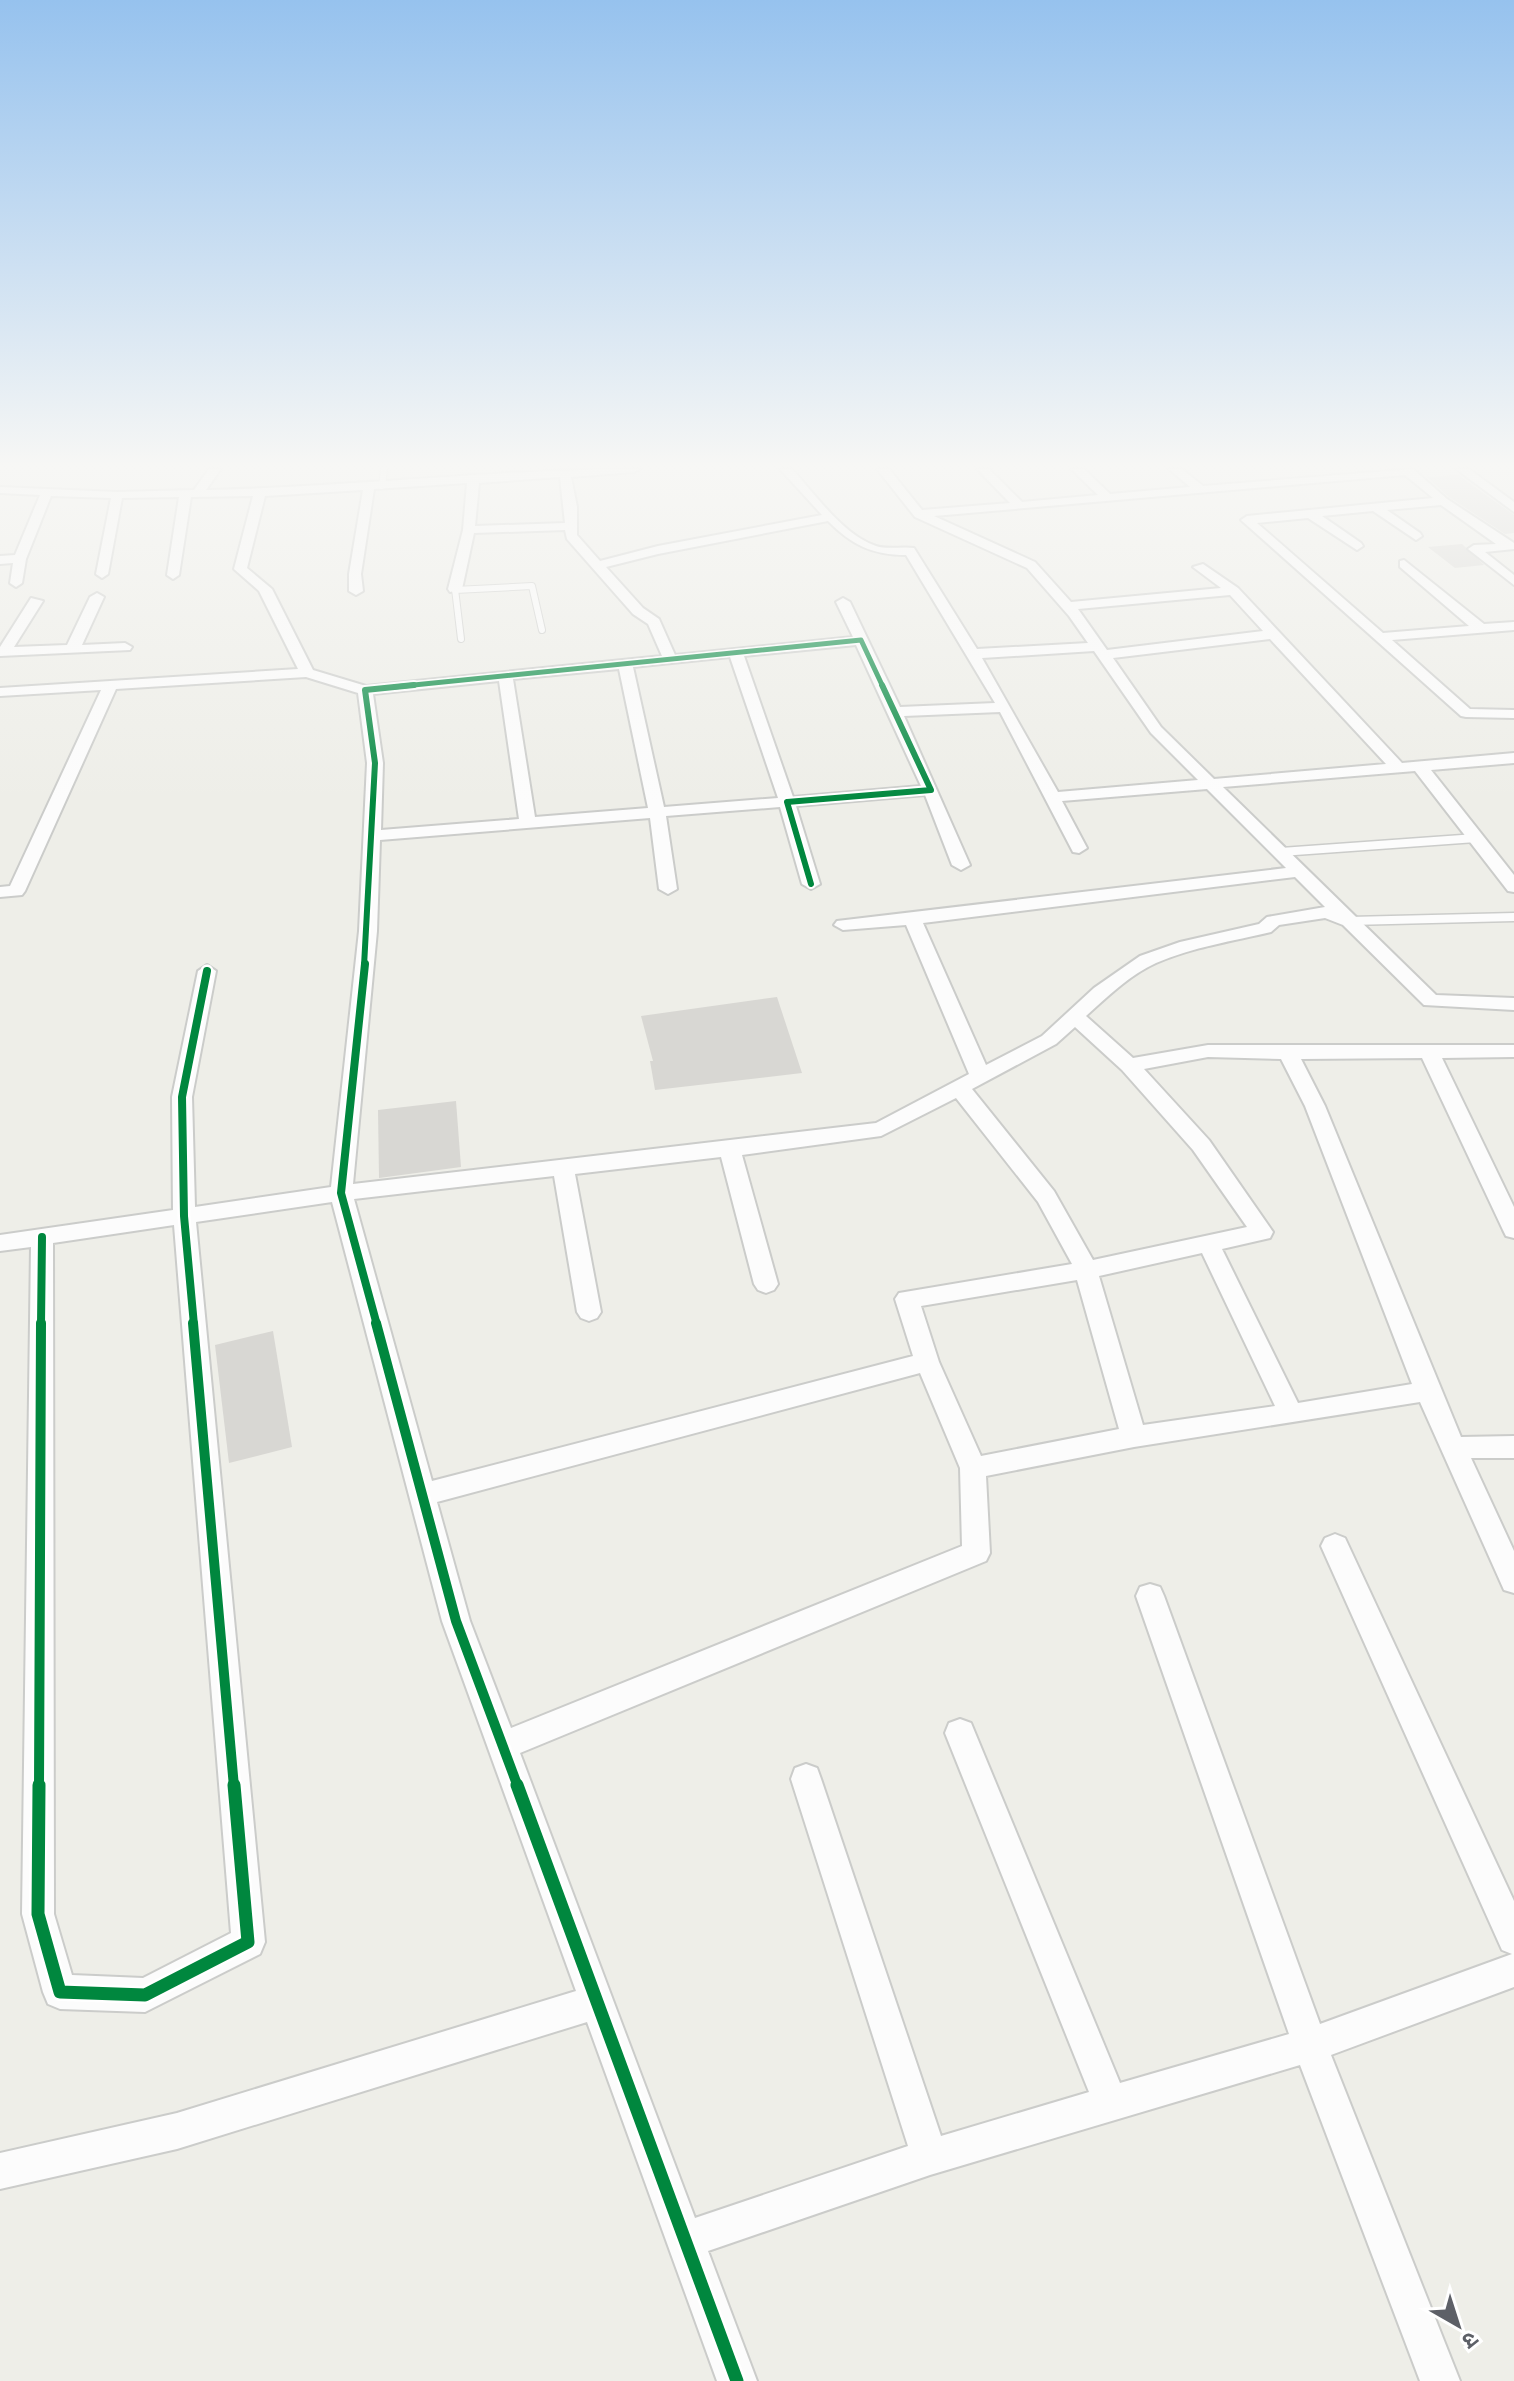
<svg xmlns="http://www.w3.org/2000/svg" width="1514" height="2381" font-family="'Open Sans','Noto Sans Devanagari',sans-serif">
  <rect width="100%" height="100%" fill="#eeeee8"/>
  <g fill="#d8d7d3">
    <path d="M1458 475 1514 515V533L1505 534 1449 497 1427 477Z"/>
    <path d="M1462 544 1484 565 1455 568 1428 547Z"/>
    <path d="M777 997 802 1073 655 1090 650 1061H653L641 1016Z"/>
    <path d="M456 1101 461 1167 379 1178 378 1110Z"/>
    <path d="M273 1331 292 1447 229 1463 215 1345Z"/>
  </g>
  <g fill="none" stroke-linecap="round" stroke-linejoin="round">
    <g stroke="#cbccca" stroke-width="8">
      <g id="lane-far1">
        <path d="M382 486 384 469"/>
        <path d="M455 589 461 639"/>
        <path d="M455 590 532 586 542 630"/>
      </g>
    </g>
    <g stroke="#cbccca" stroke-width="11">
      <g id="lane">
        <path d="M1281 852 1476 838"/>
        <path d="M1350 921 1514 917"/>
      </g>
    </g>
    <g stroke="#cbccca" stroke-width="4">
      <g id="street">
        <path d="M209 469H221L206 490C350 487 495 469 640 469L634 472 571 477 577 507V535L600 561 658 546 822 515 780 469H792C815 494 843 535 876 546 888 550 902 546 914 548L977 649 1088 643 1069 616 1027 568 915 517 877 469H889L922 510 1010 503 977 469H989L1022 502 1098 495 1071 469H1084L1110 494 1190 487 1169 469H1182L1203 486 1413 469 1447 499 1514 543V549L1485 552 1514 575V585L1468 549 1474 545 1496 544 1441 505 1387 510 1420 533 1422 536 1416 540 1373 511 1322 516 1361 543 1363 546 1357 550 1308 518 1257 523 1383 633 1469 626 1400 567V561L1404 560 1484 624 1514 622V630L1392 640 1470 709 1514 710V718L1466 717 1461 716 1241 520 1247 516 1433 498 1405 475 934 516 1035 562 1071 602 1221 588 1193 567 1203 564 1238 588 1402 763 1514 753V763L1431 770 1514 875V892L1508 891 1415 771 1223 787 1436 995 1514 998V1010L1424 1005 1343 925 1325 918 1279 925 1271 932C1233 941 1193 947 1156 963 1131 974 1107 997 1086 1016L1133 1058 1208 1045H1514V1057L1442 1058 1514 1207V1238L1506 1236 1503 1230 1422 1058 1301 1059 1325 1106 1461 1437 1514 1436V1458H1471L1514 1551V1593L1504 1590 1420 1402 1134 1447 986 1476 990 1553 986 1561 520 1753 695 2218 908 2146 791 1779 795 1768 806 1764 817 1768 821 1779 941 2136 1089 2092 945 1733 949 1723 960 1719 971 1723 1120 2083 1289 2034 1136 1596 1140 1587 1150 1584 1160 1587 1164 1596 1320 2024 1512 1954 1502 1950 1321 1546 1325 1538 1335 1534 1345 1538 1514 1901V1987L1331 2055 1460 2381H1420L1300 2065 930 2175 708 2251 757 2381H717L587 2022 177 2149 0 2189V2153L177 2113 576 1991 442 1621 332 1202 196 1222 265 1942 260 1954 145 2012 60 2009 48 2004 43 1992 22 1914 31 1247 0 1251V1235L173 1210 172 1097 198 971 207 965 216 971 192 1097 195 1207 331 1187 359 931 367 763 358 693 306 677 116 689 25 891 22 895 0 897V887L10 886 101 690 0 696V688L298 669 259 591 234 569 253 496 191 497 179 575 173 579 167 575 179 497 122 498 108 574 102 578 96 574 111 498 51 496 26 559 22 583 16 587 10 583 13 563 0 564V556L15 555 40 495 0 493V487L117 492 194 490ZM560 477 565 523 475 526 479 483ZM467 483 463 530 448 589 450 592 462 589 474 533 565 530 567 539 633 614 648 624 662 656 366 686 313 670 272 589 247 568 265 496 363 490 349 574V591L356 595 363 591 361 574 374 489ZM828 521C852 545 872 555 906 555L995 703 900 707 850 602 843 598 836 602 853 637 675 655 659 619 643 608 606 567 658 554ZM1230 595 1263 631 1107 650 1078 609ZM1270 639 1386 764 1214 779 1161 727 1113 658ZM856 645 921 786 793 797 744 656ZM1094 651 1151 733 1198 780 1058 792 982 658ZM730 657 778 798 664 807 633 667ZM619 669 648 808 535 817 513 679ZM499 681 519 819 381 830 383 763 373 694ZM1000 712 1073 852 1079 853 1087 848 1062 801 1207 789 1286 868 837 921 834 925 843 930 906 925 969 1074 876 1123 353 1184 377 931 380 840 650 818 659 889 668 894 677 889 666 816 780 807 802 884 811 889 820 884 796 806 925 795 952 865 961 870 970 865 904 716ZM1295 877 1325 907 1267 917 1259 924 1180 942 1140 956 1094 988 1042 1036 986 1065 923 923ZM1075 1027 1122 1070 1193 1150 1247 1227 1093 1260 1054 1191 972 1089 1056 1044ZM1208 1057 1281 1059 1305 1106 1412 1384 1298 1403 1222 1249 1270 1238 1273 1232 1209 1140 1144 1069ZM956 1098 1038 1202 1072 1264 899 1293 895 1299 913 1356 432 1481 354 1199 554 1176 577 1312 581 1318 589 1321 597 1318 601 1312 575 1174 721 1157 754 1284 758 1290 766 1293 774 1290 778 1284 742 1155 881 1136ZM174 1225 231 1933 143 1978 72 1975 54 1914 53 1243ZM1202 1253 1275 1406 1143 1425 1099 1276ZM1077 1280 1119 1429 981 1456 939 1362 921 1306ZM920 1373 960 1468 962 1546 511 1728 470 1621 437 1502Z"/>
        <path d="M1456 469H1469L1514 502V512Z"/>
        <path d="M97 593 104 597 82 645 125 643 132 647 130 650 0 656V647L31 598 43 601 14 647 67 645 90 597Z"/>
      </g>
    </g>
    <use href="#lane-far1" stroke="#fcfcfc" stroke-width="6"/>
    <use href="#lane" stroke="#fcfcfc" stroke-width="8"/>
    <use href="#street" fill="#fcfcfc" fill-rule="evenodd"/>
    <g stroke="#fff" stroke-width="8">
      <path id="cycleway-far4" d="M394 687 861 640 883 687"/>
    </g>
    <g stroke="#fff" stroke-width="10">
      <g id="cycleway-far3">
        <path d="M811 884 787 802 931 790 882 685"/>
        <path d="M364 966 375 763 365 690 414 685"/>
      </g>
    </g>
    <g stroke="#fff" stroke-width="13">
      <g id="cycleway-far2">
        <path d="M365 964 341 1193 377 1325"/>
        <path d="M41 1325 42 1237"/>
        <path d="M194 1325 184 1216 182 1097 207 971"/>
      </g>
    </g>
    <g stroke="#fff" stroke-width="15">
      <g id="cycleway-far1">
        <path d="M193 1323 234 1787"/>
        <path d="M376 1323 456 1621 518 1787"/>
        <path d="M39 1787 41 1323"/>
      </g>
    </g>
    <g stroke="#fff" stroke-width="18">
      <g id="cycleway">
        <path d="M39 1785 38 1914 60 1992 145 1995 248 1942 234 1785"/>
        <path d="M517 1785 737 2381"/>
      </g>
    </g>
    <use href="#cycleway-far4" stroke="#00873e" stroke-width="5"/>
    <use href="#cycleway-far3" stroke="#00873e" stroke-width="6"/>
    <use href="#cycleway-far2" stroke="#00873e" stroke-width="8"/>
    <use href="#cycleway-far1" stroke="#00873e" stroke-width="10"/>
    <use href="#cycleway" stroke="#00873e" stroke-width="13"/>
  </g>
  <linearGradient id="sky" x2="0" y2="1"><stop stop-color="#96c2ee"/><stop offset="0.58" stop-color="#f7f7f5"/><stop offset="1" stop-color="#f7f7f5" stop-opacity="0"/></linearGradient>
  <rect width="1514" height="802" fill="url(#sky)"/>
  <g transform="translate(1458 2325) rotate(141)" stroke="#ffffff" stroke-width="6" paint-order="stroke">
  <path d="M0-6L14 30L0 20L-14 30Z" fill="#5d6067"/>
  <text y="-12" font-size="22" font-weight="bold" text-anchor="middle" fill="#5d6067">उ</text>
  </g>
</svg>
